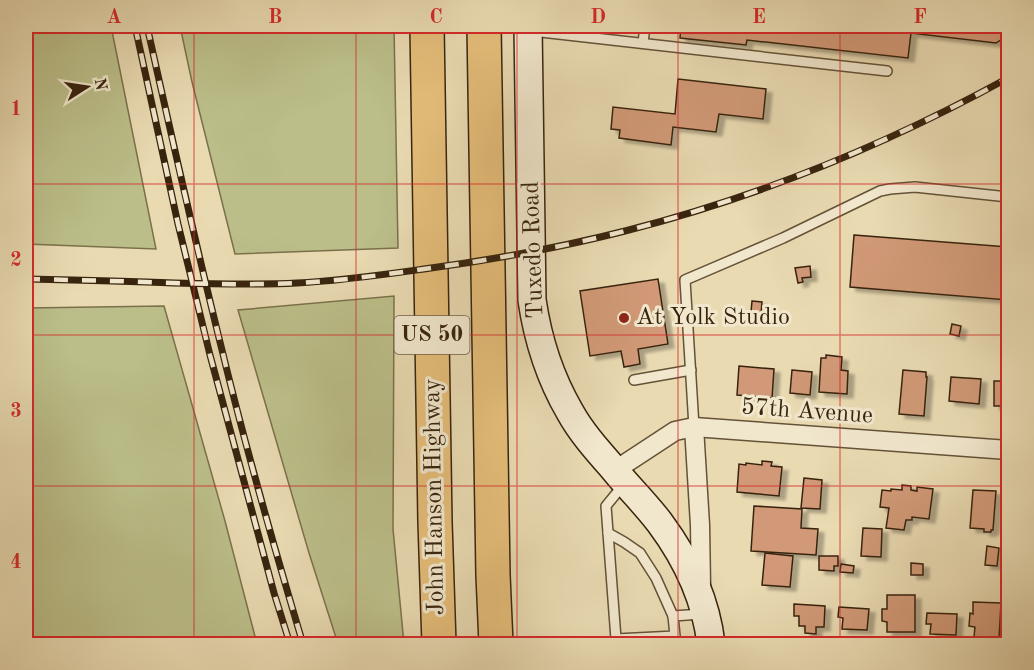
<svg xmlns="http://www.w3.org/2000/svg" width="1034" height="670" font-family="'Old Standard TT',serif">
  <defs>
    <filter id="shadow"><feDropShadow dx="6" dy="4" stdDeviation="1.5" flood-color="#0004"/></filter>
  </defs>
  <rect width="100%" height="100%" fill="#e9dab2"/>
  <filter id="stains"><feTurbulence type="fractalNoise" baseFrequency=".00333" numOctaves="4"/><feColorMatrix values="0 0 0 0 .2 0 0 0 0 .09 0 0 0 0 .02 0 0 0 .5 -.17"/></filter>
  <radialGradient id="worn" r=".72"><stop offset=".6" stop-color="#630" stop-opacity="0"/><stop offset="1" stop-color="#630" stop-opacity=".3"/></radialGradient>
  <g fill="#bbbe89" stroke="#7a714c" stroke-width="1.5">
    <path d="M26 26H111L156 249 26 244Z"/>
    <path d="M180 26H394L398 248 235 254 192 82Z"/>
    <path d="M394 296 393 529 404 644H338L309 553 238 310Z"/>
    <path d="M164 306 225 521 257 644H26V308Z"/>
  </g>
  <g fill="#d19977" stroke="#38240e" stroke-width="1.5" filter="url(#shadow)">
    <path d="M681 26H1008V35L996 43 911 33 908 58 747 40 746 45 680 38Z"/>
    <path d="M678 79 766 89 763 119 719 114 716 132 673 127 671 145 619 138 620 130 611 129 613 107 675 114Z"/>
    <path d="M854 235 1008 247V300L850 287Z"/>
    <path d="M810 266 811 277 802 278 803 282 798 283 795 268Z"/>
    <path d="M658 279 668 344 638 349 640 364 624 367 621 351 590 356 580 291Z"/>
    <path d="M752 301 762 302 761 314 751 312Z"/>
    <path d="M952 324 961 326 959 336 950 334Z"/>
    <path d="M826 355 842 357 841 370 848 371 847 394 819 392 821 358H826Z"/>
    <path d="M739 366 774 369 772 398 737 395Z"/>
    <path d="M792 370 812 372 810 395 790 393Z"/>
    <path d="M903 370 926 372V377H927L924 416 899 414Z"/>
    <path d="M951 377 981 379 979 404 949 401Z"/>
    <rect x="994" y="381" width="14" height="25"/>
    <path d="M762 461 772 462 771 466 782 467 779 496 737 492 739 464 746 465V463L762 465Z"/>
    <path d="M804 478 822 480 820 509 801 508Z"/>
    <path d="M902 485 911 486V490L917 491V487L933 489 929 519 912 517V520H906L904 530 886 528 889 508 880 507 882 490 891 491V489L902 490Z"/>
    <path d="M973 490 996 491 993 530H991V532H984V529L970 528Z"/>
    <path d="M754 506 802 509 801 528 818 529 816 555 751 551Z"/>
    <path d="M863 528 882 529 881 557 861 556Z"/>
    <path d="M987 546 999 548 997 566 985 565Z"/>
    <path d="M765 553 793 556 790 587 762 585Z"/>
    <path d="M819 556H838V566H834V571L819 570Z"/>
    <path d="M911 563 923 564V575H911Z"/>
    <path d="M841 564 854 566 853 573 840 572Z"/>
    <path d="M887 595H915V632H887V622L882 621V609H887Z"/>
    <path d="M973 602 1001 603 999 638 974 637 975 627 969 626 970 613 973 614Z"/>
    <path d="M794 604 825 606 824 627H816V634L805 633V626H799V616H794Z"/>
    <path d="M839 607 869 609 867 630 842 629 843 618 838 617Z"/>
    <path d="M927 613 957 614 956 635 930 634 931 624H926Z"/>
  </g>
  <g fill="none" stroke-linecap="round" stroke-linejoin="round">
    <g stroke="#645237" stroke-width="12">
      <g id="service">
        <path d="M532 31 887 71"/>
        <path d="M643 43 645 26"/>
        <path d="M634 380 691 370"/>
        <path d="M694 427 685 280 783 238 880 191 890 189 915 187 1008 197"/>
        <path d="M624 484 606 506 616 639 675 636 673 616 702 614"/>
        <path d="M608 533 624 542 640 553 656 578 673 616"/>
      </g>
    </g>
    <g stroke="#645237" stroke-width="21">
      <g id="minor">
        <path d="M694 427 700 525 701 587"/>
        <path d="M614 471 675 431 694 427 1008 450"/>
      </g>
    </g>
    <g stroke="#38240e" stroke-width="30">
      <path id="secondary" d="M528 26 532 300C538 341 549 376 570 412 581 432 597 450 612 467 627 486 645 503 660 523 686 558 706 600 711 644"/>
    </g>
    <g stroke="#38240e" stroke-width="36">
      <g id="motorway">
        <path d="M427 26 435 522 439 644"/>
        <path d="M484 26 493 575 496 644"/>
      </g>
    </g>
    <use href="#service" stroke="#f1e7cd" stroke-width="9"/>
    <use href="#minor" stroke="#f1e7cd" stroke-width="18"/>
    <use href="#secondary" stroke="#f1e7cd" stroke-width="27"/>
    <use href="#motorway" stroke="#e4bd79" stroke-width="33"/>
    <g stroke="#38240e" stroke-width="7">
      <g id="rail">
        <path d="M135 26 178 224 210 355 274 593 290 644"/>
        <path d="M147 26C171 134 195 242 222 350 246 449 274 547 303 644"/>
        <path d="M26 279C75 280 124 281 174 283 215 284 256 285 297 283 339 281 381 275 424 269 491 260 558 248 625 231 758 197 888 144 1008 78"/>
      </g>
    </g>
    <use href="#rail" stroke="#f1e7cd" stroke-width="4.5" stroke-dasharray="14" stroke-linecap="butt"/>
  </g>
  <path fill="none" stroke="#d62828" stroke-width="1.5" stroke-opacity="0.55" d="M194 26V644M356 26V644M517 26V644M678 26V644M840 26V644M26 184H1008M26 335H1008M26 486H1008"/>
  <circle fill="#8f2418" stroke="#f1e7cd" stroke-width="2" cx="624" cy="318" r="6"/>
  <g text-anchor="middle" dominant-baseline="central" stroke-width="6" stroke-linejoin="round" paint-order="stroke">
    <rect fill="#f1e7cd" stroke="#705e47" stroke-width="1.5" x="394.5" y="316" width="75" height="38" rx="4.5"/>
    <g font-size="22" font-weight="bold" fill="#38240e">
      <text x="432" y="335">US 50</text>
    </g>
    <g font-size="24" fill="#38240e" stroke="#f1e7cd">
      <text transform="translate(534 250) rotate(-92)">Tuxedo Road</text>
      <text transform="translate(807 412) rotate(4)">57th Avenue</text>
      <text transform="translate(435 497) rotate(-91)">John Hanson Highway</text>
    </g>
    <g font-size="24" fill="#38240e" stroke="#f1e7cd" text-anchor="start">
      <text x="636" y="318">At Yolk Studio</text>
    </g>
  </g>
  <rect width="1034" height="670" fill="none" stroke="#e9dab2" stroke-width="66"/>
  <g transform="translate(87 87) rotate(78)" stroke="#f1e7cd" stroke-width="4.5" paint-order="stroke">
  <path d="M0-4.5L10 22L0 15L-10 22Z" fill="#38240e"/>
  <text y="-9" font-size="16" font-weight="bold" text-anchor="middle" fill="#38240e">N</text>
  </g>
  <rect x="33" y="33" width="968" height="604" fill="none" stroke="#d62828" stroke-width="2"/>
  <g font-size="20" text-anchor="middle" font-weight="bold" fill="#d62828">
    <text x="114" y="23">A</text>
    <text x="275" y="23">B</text>
    <text x="436" y="23">C</text>
    <text x="598" y="23">D</text>
    <text x="759" y="23">E</text>
    <text x="920" y="23">F</text>
    <text x="16" y="115">1</text>
    <text x="16" y="266">2</text>
    <text x="16" y="417">3</text>
    <text x="16" y="568">4</text>
  </g>
  <rect width="100%" height="100%" filter="url(#stains)"/>
  <rect width="100%" height="100%" fill="url(#worn)"/>
</svg>
